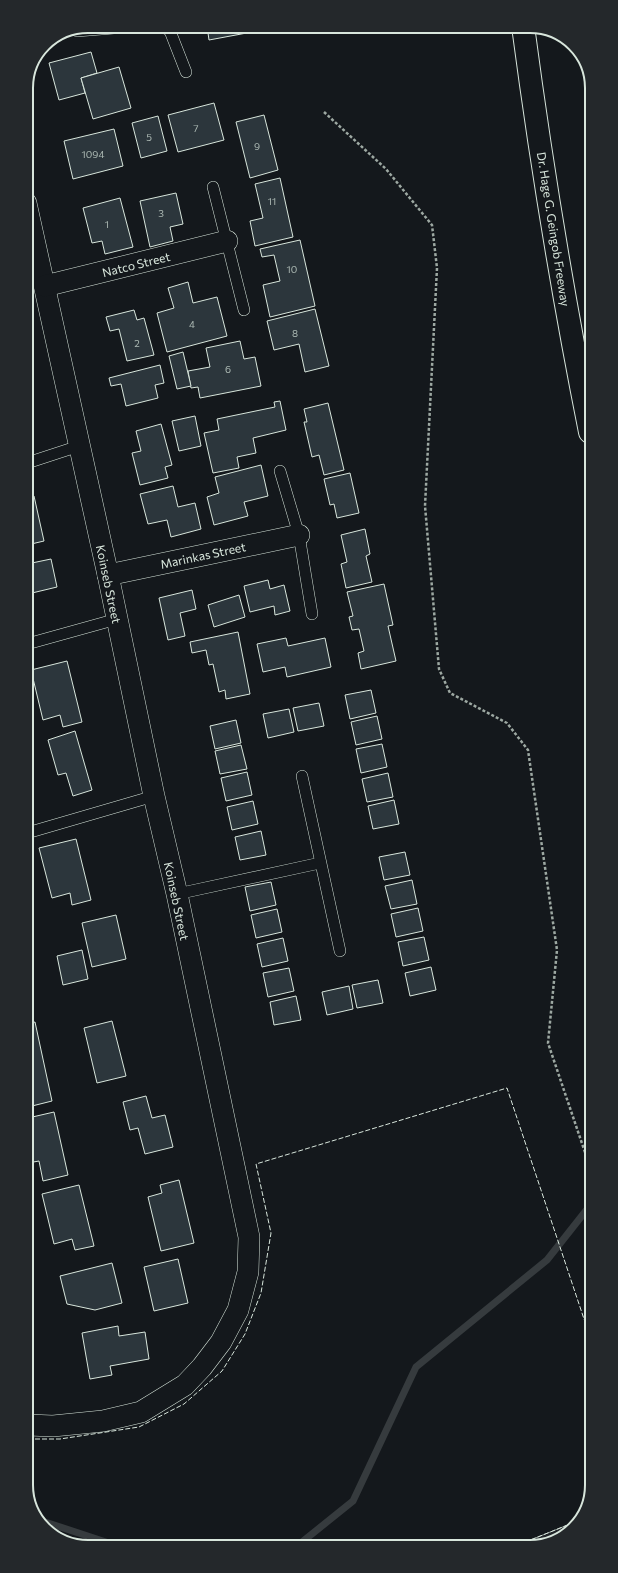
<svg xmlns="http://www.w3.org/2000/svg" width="618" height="1573" font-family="Commissioner,sans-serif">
  <rect width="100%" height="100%" fill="#14181c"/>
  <path fill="#202428" stroke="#939e99" d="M580 1520 579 1523 546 1545H518Z"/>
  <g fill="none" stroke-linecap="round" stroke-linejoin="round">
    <g stroke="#363b3e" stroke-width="7">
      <path d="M42 1521 121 1547"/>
      <path d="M297 1546 353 1501 416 1367 547 1260 592 1203"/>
    </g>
  </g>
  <g fill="#2c363c" stroke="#d8e6dc">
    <path d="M207 26H251L252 32 209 40Z"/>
    <path d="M91 52 97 73 81 78 85 93 59 100 49 63Z"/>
    <path d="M119 67 131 108 93 119 81 78Z"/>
    <path d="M214 103 224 140 178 152 168 115Z"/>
    <path d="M264 115 278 170 250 178 236 122Z"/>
    <path d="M158 116 167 151 141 158 132 123Z"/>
    <path d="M114 129 123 166 73 179 64 141Z"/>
    <path d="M280 178 293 237 255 246 250 221 263 218 255 184Z"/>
    <path d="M176 193 183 224 170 227 173 241 150 247 140 201Z"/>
    <path d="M120 198 133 247 105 254 102 241 92 243 83 208Z"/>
    <path d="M300 240 315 306 270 317 263 285 280 281 274 255 262 257 260 249Z"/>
    <path d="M188 282 193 303 217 297 227 336 167 352 157 313 174 308 168 288Z"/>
    <path d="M315 309 329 366 305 372 299 344 274 350 267 321Z"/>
    <path d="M134 310 137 320 144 318 154 355 127 361 119 329 110 331 106 317Z"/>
    <path d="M240 341 244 359 255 357 261 386 200 398 198 387 191 388 188 371 210 367 206 348Z"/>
    <path d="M183 352 191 386 177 389 169 356Z"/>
    <path d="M160 365 164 383 155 385 158 398 126 406 121 384 111 386 109 378Z"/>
    <path d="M280 401 286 430 253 438 256 453 237 457 239 468 213 473 204 433 219 430 217 419 275 407 274 402Z"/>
    <path d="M328 403 344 470 324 475 319 455 312 457 304 422H307L304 409Z"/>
    <path d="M195 416 201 446 179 451 172 421Z"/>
    <path d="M161 424 172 465 165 467 168 478 140 485 132 453 141 451 136 431Z"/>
    <path d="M261 465 268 496 244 502 248 516 214 525 207 497 219 493 215 477Z"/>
    <path d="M350 473 359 513 337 518 334 504 330 505 324 479Z"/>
    <path d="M173 486 178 507 195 503 201 529 171 537 167 520 148 524 140 494Z"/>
    <path d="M34 496 44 541 27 545V498Z"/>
    <path d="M365 529 370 554 366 556 372 582 346 588 341 564 347 562 341 535Z"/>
    <path d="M51 559 57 587 32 593 27 564Z"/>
    <path d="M268 580 270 589 284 585 290 611 275 615 274 606 250 612 244 586Z"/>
    <path d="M384 584 393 625 388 626 396 661 361 669 358 653 364 651 359 629 352 630 349 617 353 616 347 592Z"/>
    <path d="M192 590 196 609 180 613 185 636 168 640 159 598Z"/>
    <path d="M239 595 245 617 214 627 208 605Z"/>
    <path d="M27 602 33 628 27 629Z"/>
    <path d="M238 632 250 694 226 699 225 690 219 692 213 664 209 665 206 650 192 653 190 642Z"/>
    <path d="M286 638 288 646 325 638 331 667 287 677 285 667 263 672 257 644Z"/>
    <path d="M67 661 82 722 63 727 60 715 43 720 31 670Z"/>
    <path d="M371 690 376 713 350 719 345 695Z"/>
    <path d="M319 703 324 726 298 731 293 708Z"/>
    <path d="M289 709 294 732 268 738 263 714Z"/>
    <path d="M377 716 382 739 356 745 351 722Z"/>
    <path d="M236 720 241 743 215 749 210 726Z"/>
    <path d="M75 731 92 790 73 796 66 773 58 775 48 740Z"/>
    <path d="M382 744 387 767 361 773 356 749Z"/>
    <path d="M241 745 247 769 220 774 215 751Z"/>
    <path d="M247 772 252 795 226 801 221 778Z"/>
    <path d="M388 773 393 797 367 802 362 779Z"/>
    <path d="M394 800 399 824 373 829 368 806Z"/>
    <path d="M253 801 258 824 232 830 227 807Z"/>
    <path d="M261 831 266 855 240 860 235 837Z"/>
    <path d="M76 839 91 900 72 905 70 893 52 898 39 848Z"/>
    <path d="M405 852 410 875 384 880 379 857Z"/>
    <path d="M412 880 417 904 391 909 385 886Z"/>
    <path d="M271 882 276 905 250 911 245 887Z"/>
    <path d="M418 908 423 931 396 937 391 914Z"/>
    <path d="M277 909 282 932 256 938 251 915Z"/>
    <path d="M116 915 126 959 92 967 82 923Z"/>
    <path d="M424 937 429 960 403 966 398 942Z"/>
    <path d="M283 938 288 961 262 967 257 944Z"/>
    <path d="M82 950 88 979 63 985 57 956Z"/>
    <path d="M431 967 436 990 410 996 405 973Z"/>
    <path d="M289 968 294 991 268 997 263 973Z"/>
    <path d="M378 980 383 1003 357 1008 352 985Z"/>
    <path d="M349 986 353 1009 327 1015 322 992Z"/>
    <path d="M296 996 301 1020 274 1025 270 1002Z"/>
    <path d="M27 1001 30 1014H27Z"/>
    <path d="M112 1021 126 1076 97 1083 84 1028Z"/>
    <path d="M35 1022 52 1101 28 1107 27 1024Z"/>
    <path d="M146 1096 152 1118 165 1115 173 1147 145 1154 138 1128 130 1130 123 1102Z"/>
    <path d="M54 1112 68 1175 43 1181 39 1161 28 1163V1130L31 1129 28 1118Z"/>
    <path d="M179 1180 194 1243 161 1251 148 1197 162 1193 160 1185Z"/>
    <path d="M79 1185 94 1246 75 1250 72 1239 54 1244 42 1194Z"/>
    <path d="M178 1259 188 1303 154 1311 144 1267Z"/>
    <path d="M112 1263 122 1303 95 1310 67 1304 60 1276Z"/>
    <path d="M118 1326 119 1336 145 1332 149 1359 110 1366 112 1375 90 1379 82 1333Z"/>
  </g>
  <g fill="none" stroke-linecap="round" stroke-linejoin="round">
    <g stroke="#d8e6dc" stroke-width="12">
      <g id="lane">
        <path d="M162 26 170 31 186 72"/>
        <path d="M77 31 138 26"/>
        <path d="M213 187 244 310"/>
        <path d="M27 463 79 446"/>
        <path d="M280 471 299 535 312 614"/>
        <path d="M27 644 117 619"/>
        <path d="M302 776 340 951"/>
        <path d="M27 833 154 796"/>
        <path d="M177 894 320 863"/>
      </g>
    </g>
    <g stroke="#d8e6dc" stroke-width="22">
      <g id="street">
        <path d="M26 203 108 575 154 796 177 894 249 1237 248 1272 238 1310 221 1342 202 1367 185 1385 141 1412 103 1421 53 1426 28 1425"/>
        <path d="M45 286 227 241"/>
        <path d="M108 575 299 535"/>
      </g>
    </g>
    <g stroke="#d8e6dc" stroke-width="24">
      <path id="highway" d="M523 26C541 162 563 297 590 432"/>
    </g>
    <path stroke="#9da8a2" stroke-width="2.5" stroke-dasharray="3 2" stroke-linecap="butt" d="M324 112 386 169 432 225 437 268 425 506 439 669 450 693 507 723 528 750 557 950 548 1043 592 1173"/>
    <use href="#lane" stroke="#14181c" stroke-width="11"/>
    <use href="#street" stroke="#14181c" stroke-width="21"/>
    <use href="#highway" stroke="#14181c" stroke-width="22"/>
    <g stroke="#d8e6dc" stroke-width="1" stroke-dasharray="5 2" stroke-linecap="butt">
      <path d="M28 1439H60L139 1427 184 1404 222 1371 245 1334 261 1293 271 1233 256 1164 507 1088 592 1343"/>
      <path d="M518 1545 580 1520"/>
    </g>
  </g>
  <g text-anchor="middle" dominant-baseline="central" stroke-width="3" stroke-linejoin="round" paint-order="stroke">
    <g font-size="10" fill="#adbab4">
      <text x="196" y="128">7</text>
      <text x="149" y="137">5</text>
      <text x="257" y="146">9</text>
      <text x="93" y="154">1094</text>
      <text x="272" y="201">11</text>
      <text x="161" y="213">3</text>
      <text x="107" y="224">1</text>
      <text x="292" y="269">10</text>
      <text x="192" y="324">4</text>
      <text x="295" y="333">8</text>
      <text x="137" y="343">2</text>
      <text x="228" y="369">6</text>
    </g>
    <g font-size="12" fill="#d8e6dc" stroke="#14181c">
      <text transform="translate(554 229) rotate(81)">Dr. Hage G. Geingob Freeway</text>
      <text transform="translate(136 264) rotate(-14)">Natco Street</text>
      <text transform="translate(203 555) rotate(-12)">Marinkas Street</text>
      <text transform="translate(109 584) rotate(78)">Koinseb Street</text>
      <text transform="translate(177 901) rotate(78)">Koinseb Street</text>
    </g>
  </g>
  <path d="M0 0H618V1573H0ZM88 33H530A55 55 0 0 1 585 88V1485A55 55 0 0 1 530 1540H88A55 55 0 0 1 33 1485V88A55 55 0 0 1 88 33Z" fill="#24282b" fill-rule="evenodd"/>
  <path fill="none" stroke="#d8e6dc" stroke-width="2" d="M88 33H530A55 55 0 0 1 585 88V1485A55 55 0 0 1 530 1540H88A55 55 0 0 1 33 1485V88A55 55 0 0 1 88 33Z"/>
</svg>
